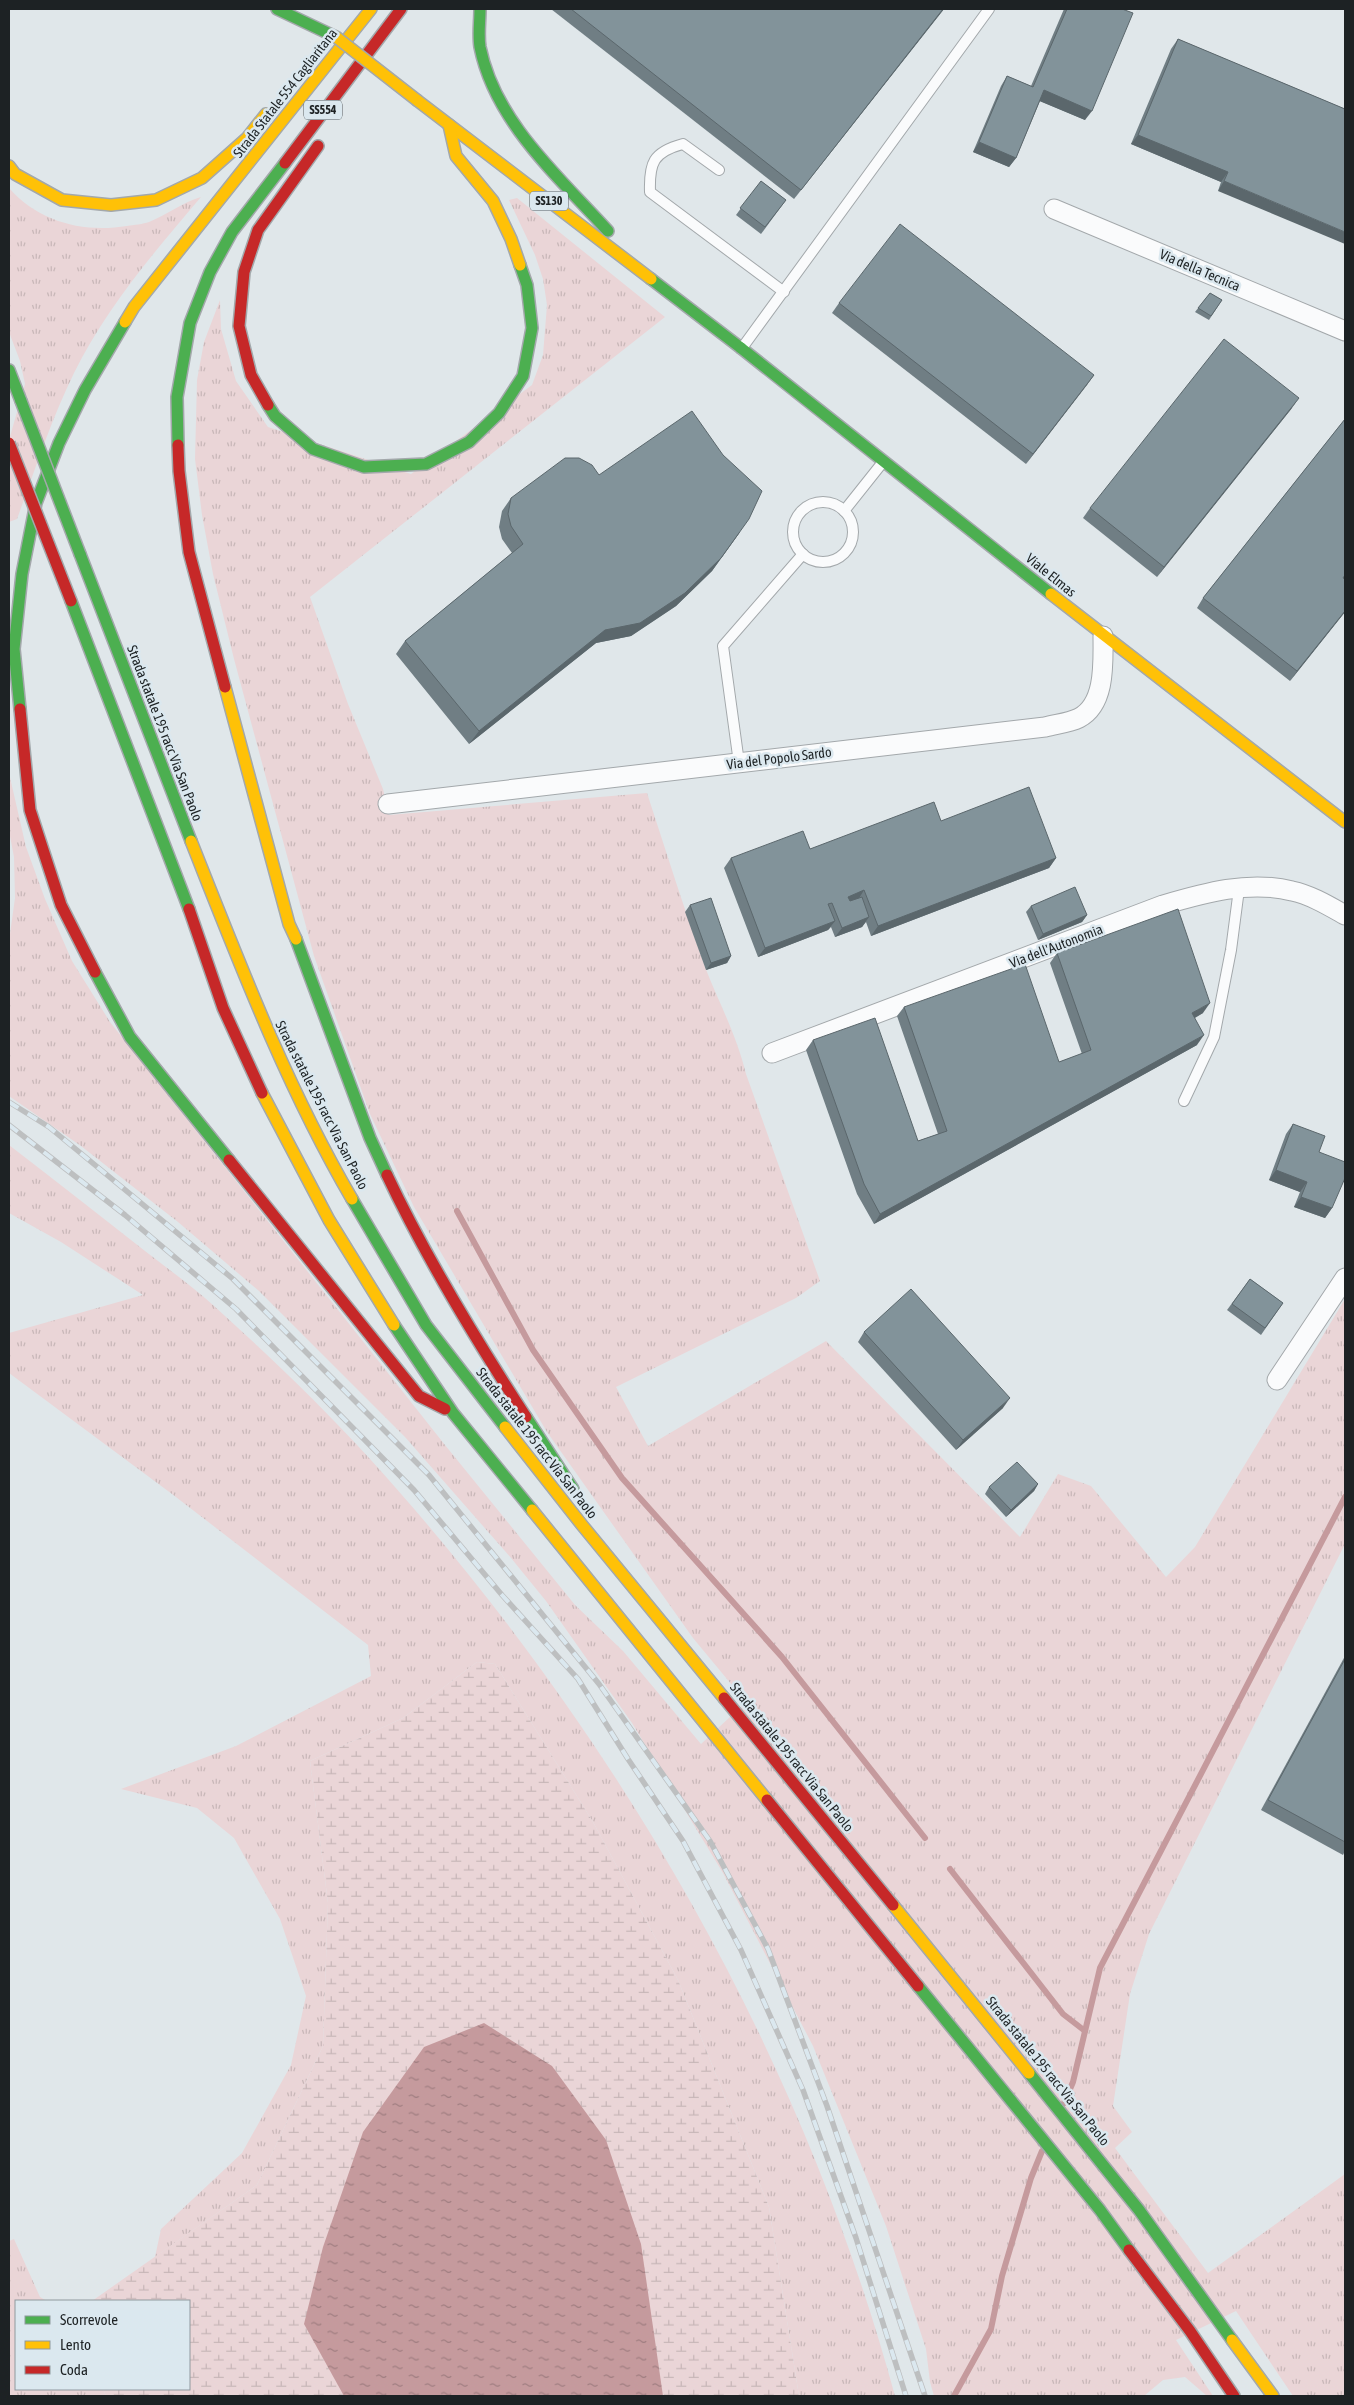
<svg xmlns="http://www.w3.org/2000/svg" width="1354" height="2405" font-family="'Asap Condensed',sans-serif">
  <defs>
    <pattern id="grass-tufts" width="24" height="20" patternUnits="userSpaceOnUse" patternTransform="scale(1.25)"><rect width="24" height="20" fill="#ead5d7"/><path d="M3 7l-1-3M5 7V3M7 7l1-3M15 17l-1-3M17 17v-4M19 17l1-3" fill="none" stroke="#c8b7b8"/></pattern>
    <pattern id="wetland-marsh" width="20" height="14" patternUnits="userSpaceOnUse" patternTransform="scale(1.25)"><rect width="20" height="14" fill="#ead5d7"/><path d="M1 5h8M5 5V1M11 12h8M15 12V8" fill="none" stroke="#c8b7b8"/></pattern>
    <pattern id="water-ripples" width="26" height="14" patternUnits="userSpaceOnUse" patternTransform="scale(1.25)"><rect width="26" height="14" fill="#c59a9d"/><path d="M2 4q2-2 4 0t4 0M15 11q2-2 4 0t4 0" fill="none" stroke="#9f7d80"/></pattern>
  </defs>
  <rect width="100%" height="100%" fill="#e0e7ea"/>
  <g fill="url(#grass-tufts)">
    <path d="M9 188C39 222 83 233 127 226 134 225 143 224 149 222 167 215 183 202 201 197 155 251 106 308 74 373 51 420 35 470 17 519L9 522V440L25 384 20 361 9 332Z"/>
    <path d="M517 198 665 317 310 597 348 704 383 789 389 815 647 793C666 851 684 909 705 967 719 1003 737 1036 746 1074L820 1281 796 1298 616 1387 648 1446 826 1341 1020 1537 1058 1474 1091 1486 1166 1577 1195 1547 1345 1299V1544L1149 1934 1130 1994 1113 2106 1132 2132 1115 2148 1208 2273 1345 2174V2396H1293L1236 2311 1176 2340 1213 2396H1207L1185 2377 1163 2380 1144 2396H934L930 2382 926 2349 886 2226 813 2046 723 1873 632 1723 546 1601 511 1558 405 1437 259 1291 178 1222 81 1146 9 1096V941L15 898 14 857 9 831V773L26 847 45 899 72 961 110 1022 445 1445 575 1605 623 1651 701 1744 746 1702 693 1638 547 1432 414 1207 370 1114 314 956 234 659 213 574 202 515 195 459 197 380 204 342 220 300 221 329 236 381 268 427 411 474 532 385 543 355 547 305 543 279 535 255 509 200Z"/>
    <path d="M9 1145C55 1180 100 1216 145 1251 168 1269 192 1286 213 1305 267 1354 321 1405 370 1459 612 1726 800 2047 895 2396H799L769 2207 678 1980 593 1822 495 1664 477 1662 403 1718 310 1761 328 1903 323 2046 257 2185 155 2257 161 2229 242 2153 291 2065 306 1996 280 1919 234 1838 197 1808 121 1789 236 1746 371 1676 368 1645 172 1494 9 1373V1333L143 1295 61 1242 9 1213Z"/>
    <path d="M14 2239 40 2297 47 2301H16V2389H103L106 2396H9V2241Z"/>
  </g>
  <path fill="url(#wetland-marsh)" d="M477 1662 495 1664 593 1822 678 1980 769 2207 799 2396H106L103 2389H189V2301H92L257 2185 323 2046 328 1903 310 1761 403 1718Z"/>
  <path fill="url(#water-ripples)" d="M484 2023 552 2066 606 2140 641 2244 663 2396H344L304 2324 323 2247 363 2132 424 2047Z"/>
  <g fill="none" stroke-linecap="round" stroke-linejoin="round">
    <g stroke="#c59a9d" stroke-width="6">
      <path d="M457 1211 533 1350 622 1478 782 1657 925 1838"/>
      <path d="M950 1869 1063 2014 1085 2031"/>
      <path d="M1064 2103 1073 2082 1100 1968 1345 1497"/>
      <path d="M954 2396 991 2329 1002 2276 1031 2178 1042 2151"/>
    </g>
    <g stroke="#a3a8ab" stroke-width="12">
      <g id="lane">
        <path d="M719 170 683 144C653 152 649 163 650 192L784 292"/>
        <path d="M742 348 989 9"/>
        <circle cx="823" cy="532" r="30"/>
        <path d="M844 511 883 462"/>
        <path d="M739 763 723 646 803 554"/>
        <path d="M1184 1101 1214 1037 1231 950 1239 889"/>
      </g>
    </g>
    <g stroke="#a3a8ab" stroke-width="21">
      <g id="street">
        <path d="M1054 209 1345 331"/>
        <path d="M388 804 1045 727C1056 724 1069 723 1079 718 1106 704 1103 662 1103 636"/>
        <path d="M772 1053 1163 905C1204 893 1249 880 1292 891 1311 895 1329 906 1345 915"/>
        <path d="M1277 1380 1345 1278"/>
      </g>
    </g>
    <g stroke="#a3a8ab" stroke-width="14">
      <g id="fast">
        <path d="M277 9 336 37"/>
        <path d="M480 9C480 22 478 35 480 47 495 122 559 177 608 231"/>
        <path d="M651 279 741 348"/>
        <path d="M741 348 1051 594"/>
        <path d="M9 370 21 401"/>
        <path d="M268 405 275 416 313 449 364 467 426 464 469 442 499 413 523 376 532 328 527 285 520 265"/>
        <path d="M178 445 177 397 190 323 210 272 232 232 285 163"/>
        <path d="M80 554 191 841"/>
        <path d="M71 601 189 909"/>
        <path d="M20 709 14 649 22 574 36 503 59 443 85 390 125 322"/>
        <path d="M296 939 370 1138 387 1175"/>
        <path d="M95 972 130 1037 229 1160"/>
        <path d="M352 1199 426 1325 505 1427"/>
        <path d="M394 1325 453 1413 532 1510"/>
        <path d="M526 1417 573 1489"/>
        <path d="M918 1986 1100 2210 1129 2250"/>
        <path d="M1029 2073 1139 2210 1232 2340"/>
      </g>
    </g>
    <g stroke="#a3a8ab" stroke-width="14">
      <g id="slow">
        <path d="M418 101 651 279"/>
        <path d="M449 125 456 156 493 201 511 239 520 265"/>
        <path d="M9 166 15 174 62 200 111 205 156 200 202 178 247 138 266 114"/>
        <path d="M125 322 134 307 371 9"/>
        <path d="M1051 594 1345 822"/>
        <path d="M225 687 289 924 296 939"/>
        <path d="M191 841C239 962 286 1086 352 1199"/>
        <path d="M262 1093 329 1220 394 1325"/>
        <path d="M505 1427 582 1525 724 1698"/>
        <path d="M532 1510 767 1800"/>
        <path d="M893 1905 1029 2073"/>
        <path d="M1232 2340 1273 2396"/>
      </g>
    </g>
    <g stroke="#a3a8ab" stroke-width="14">
      <g id="jam">
        <path d="M285 163 401 9"/>
        <path d="M268 405 251 375 239 326 244 272 258 230 318 146"/>
        <path d="M178 445 179 471 189 552 225 687"/>
        <path d="M20 709 30 810 61 905 95 972"/>
        <path d="M189 909 223 1008 262 1093"/>
        <path d="M229 1160 419 1396 445 1409"/>
        <path d="M387 1175C426 1258 476 1340 526 1417"/>
        <path d="M724 1698 893 1905"/>
        <path d="M767 1800 918 1986"/>
        <path d="M1129 2250 1190 2331 1234 2396"/>
      </g>
    </g>
    <use href="#lane" stroke="#fafbfc" stroke-width="10"/>
    <use href="#street" stroke="#fafbfc" stroke-width="19"/>
    <use href="#fast" stroke="#4caf50" stroke-width="11"/>
    <use href="#slow" stroke="#ffc107" stroke-width="11"/>
    <use href="#jam" stroke="#c62828" stroke-width="11"/>
    <g stroke="#bdbfc0" stroke-width="5.5">
      <g id="rail">
        <path d="M9 1102 49 1127 233 1279 429 1475 599 1684 710 1841 768 1949 827 2106 925 2396"/>
        <path d="M9 1125 125 1215 236 1309 414 1490 502 1595 578 1679 628 1759 683 1841 741 1950 803 2090 856 2238 906 2396"/>
      </g>
    </g>
    <use href="#rail" stroke="#dbe8ef" stroke-width="4" stroke-dasharray="11" stroke-linecap="butt"/>
    <g stroke="#a3a8ab" stroke-width="14" stroke-linecap="butt">
      <path id="fast-bridge" d="M21 401 80 554"/>
    </g>
    <g stroke="#a3a8ab" stroke-width="14" stroke-linecap="butt">
      <path id="slow-bridge" d="M336 37 418 101"/>
    </g>
    <g stroke="#a3a8ab" stroke-width="14" stroke-linecap="butt">
      <path id="jam-bridge" d="M9 443 71 601"/>
    </g>
    <use href="#fast-bridge" stroke="#4caf50" stroke-width="11"/>
    <use href="#slow-bridge" stroke="#ffc107" stroke-width="11"/>
    <use href="#jam-bridge" stroke="#c62828" stroke-width="11"/>
  </g>
  <g fill="#707e84">
    <path d="M551 9H944L794 199Z"/>
    <path d="M1064 9H1122L1085 120 1040 101 1016 158 1009 167 973 152 1001 86 1007 76 1031 86Z"/>
    <path d="M1178 39 1345 109 1218 191 1221 182 1131 144 1171 49Z"/>
    <path d="M761 181 786 200 761 234 736 215Z"/>
    <path d="M1210 293 1222 300 1209 320 1195 312Z"/>
    <path d="M839 303 1094 375 1026 464 832 313Z"/>
    <path d="M1292 408 1157 577 1083 518 1090 508Z"/>
    <path d="M1345 419V576L1344 578 1345 612 1290 681 1197 608 1203 598Z"/>
    <path d="M599 475 740 532 712 571 676 606 631 636 596 643 469 744 396 654 405 641 512 553 502 539 499 527 502 511 511 498Z"/>
    <path d="M941 821 1056 858 1049 868 871 936 866 922 862 927 835 937 831 927 828 930 758 957 724 868 731 858 810 849Z"/>
    <path d="M690 905 731 956 727 963 706 970 685 912Z"/>
    <path d="M1031 906 1087 915 1082 922 1038 940 1026 912Z"/>
    <path d="M1057 953 1203 1013 1195 1018 1197 1045 874 1224 857 1194 806 1050 813 1040 918 1141 938 1134 897 1016 904 1007 1059 1062 1082 1054 1050 963Z"/>
    <path d="M1293 1124 1319 1152 1332 1208 1325 1218 1294 1207 1300 1192 1269 1180 1286 1134Z"/>
    <path d="M1250 1279 1283 1303 1261 1335 1227 1310Z"/>
    <path d="M864 1332 1003 1408 956 1450 858 1342Z"/>
    <path d="M1038 1484 1034 1491 1006 1517 985 1494 989 1487Z"/>
    <path d="M1345 1656V1851L1343 1855 1261 1810Z"/>
  </g>
  <g fill="#5b676c">
    <path d="M943 9H944L794 199 801 190Z"/>
    <path d="M1044 90 1092 111 1085 120 1037 100Z"/>
    <path d="M1138 135 1228 172 1221 182 1131 144Z"/>
    <path d="M979 142 1016 158 1009 167 973 152Z"/>
    <path d="M1224 181 1345 232V244L1218 191Z"/>
    <path d="M1094 375 1087 385 1026 464 1033 454Z"/>
    <path d="M1299 398 1292 408 1157 577 1164 567Z"/>
    <path d="M740 532 712 571 676 606 631 636 596 643 469 744 479 731 605 630Z"/>
    <path d="M1345 611V612L1290 681 1297 671Z"/>
    <path d="M1056 858 1049 868 871 936 878 926Z"/>
    <path d="M864 890 858 900 841 907 848 897Z"/>
    <path d="M1087 915 1082 922 1038 940 1043 934Z"/>
    <path d="M869 917 862 927 835 937 842 928Z"/>
    <path d="M835 921 828 930 758 957 765 948Z"/>
    <path d="M731 956 727 963 706 970 711 963Z"/>
    <path d="M1210 1003 1203 1013 1185 1023 1192 1013Z"/>
    <path d="M1204 1035 1197 1045 874 1224 880 1214Z"/>
    <path d="M1276 1170 1307 1182 1300 1192 1269 1180Z"/>
    <path d="M1301 1197 1332 1208 1325 1218 1294 1207Z"/>
    <path d="M1010 1398 1003 1408 956 1450 963 1440Z"/>
    <path d="M1038 1484 1034 1491 1006 1517 1011 1510Z"/>
  </g>
  <g fill="#82939a" stroke="#5b676c">
    <path d="M571 9H943L801 190Z"/>
    <path d="M1067 9H1122L1133 13 1092 111 1044 90 1016 158 979 142 1007 76 1033 87Z"/>
    <path d="M1178 39 1345 109V232L1224 181 1228 172 1138 135Z"/>
    <path d="M761 181 786 200 765 227 740 208Z"/>
    <path d="M900 224 1094 375 1033 454 839 303Z"/>
    <path d="M1210 293 1222 300 1211 316 1198 308Z"/>
    <path d="M1224 339 1299 398 1164 567 1090 508Z"/>
    <path d="M692 411 723 455 762 491 749 519 721 558 685 593 640 623 605 630 479 731 405 641 523 544 511 526 508 514 511 498 565 458H579L592 465 599 475Z"/>
    <path d="M1345 419V575L1343 578 1345 579V611L1297 671 1203 598Z"/>
    <path d="M1029 787 1056 858 878 926 864 890 848 897 850 901 862 897 869 917 842 928 832 903 828 904 835 921 765 948 731 858 803 831 810 849 934 802 941 821Z"/>
    <path d="M1075 887 1087 915 1043 934 1031 906Z"/>
    <path d="M711 898 731 956 711 963 690 905Z"/>
    <path d="M1178 909 1210 1003 1192 1013 1204 1035 880 1214 864 1184 813 1040 875 1018 918 1141 947 1131 904 1007 1025 964 1059 1062 1091 1050 1057 953Z"/>
    <path d="M1293 1124 1325 1136 1319 1152 1345 1162V1178L1332 1208 1301 1197 1307 1182 1276 1170Z"/>
    <path d="M1250 1279 1283 1303 1265 1328 1232 1304Z"/>
    <path d="M911 1289 1010 1398 963 1440 864 1332Z"/>
    <path d="M1017 1462 1038 1484 1011 1510 989 1487Z"/>
    <path d="M1345 1659V1842L1268 1800Z"/>
  </g>
  <g text-anchor="middle" dominant-baseline="central" stroke-width="5" stroke-linejoin="round" paint-order="stroke">
    <g fill="#dbe8ef" stroke="#565d61" stroke-width="1">
      <rect x="304" y="100.5" width="38" height="19" rx="4"/>
      <rect x="530" y="191.5" width="38" height="19" rx="4"/>
    </g>
    <g font-size="12" font-weight="bold" fill="#1d2224">
      <text x="323" y="110">SS554</text>
      <text x="549" y="201">SS130</text>
    </g>
    <g font-size="14" fill="#1d2224" stroke="#dbe8ef">
      <text transform="translate(285 93) rotate(-52)">Strada Statale 554 Cagliaritana</text>
      <text transform="translate(1200 270) rotate(23)">Via della Tecnica</text>
      <text transform="translate(1051 575) rotate(39)">Viale Elmas</text>
      <text transform="translate(165 733) rotate(69)">Strada statale 195 racc Via San Paolo</text>
      <text transform="translate(779 758) rotate(-7)">Via del Popolo Sardo</text>
      <text transform="translate(1056 946) rotate(-21)">Via dell'Autonomia</text>
      <text transform="translate(322 1105) rotate(63)">Strada statale 195 racc Via San Paolo</text>
      <text transform="translate(537 1443) rotate(52)">Strada statale 195 racc Via San Paolo</text>
      <text transform="translate(792 1757) rotate(51)">Strada statale 195 racc Via San Paolo</text>
      <text transform="translate(1048 2071) rotate(51)">Strada statale 195 racc Via San Paolo</text>
    </g>
  </g>
  <rect width="1354" height="2405" fill="none" stroke="#1d2224" stroke-width="20"/>
  <rect x="15" y="2300" width="175" height="90" fill="#dbe8ef" stroke="#8f999e"/>
  <rect x="25" y="2316" width="25" height="8" fill="#4caf50" stroke="#8f999e"/>
  <text x="60" y="2325" font-size="15" fill="#1d2224">Scorrevole</text>
  <rect x="25" y="2341" width="25" height="8" fill="#ffc107" stroke="#8f999e"/>
  <text x="60" y="2350" font-size="15" fill="#1d2224">Lento</text>
  <rect x="25" y="2366" width="25" height="8" fill="#c62828" stroke="#8f999e"/>
  <text x="60" y="2375" font-size="15" fill="#1d2224">Coda</text>
</svg>
